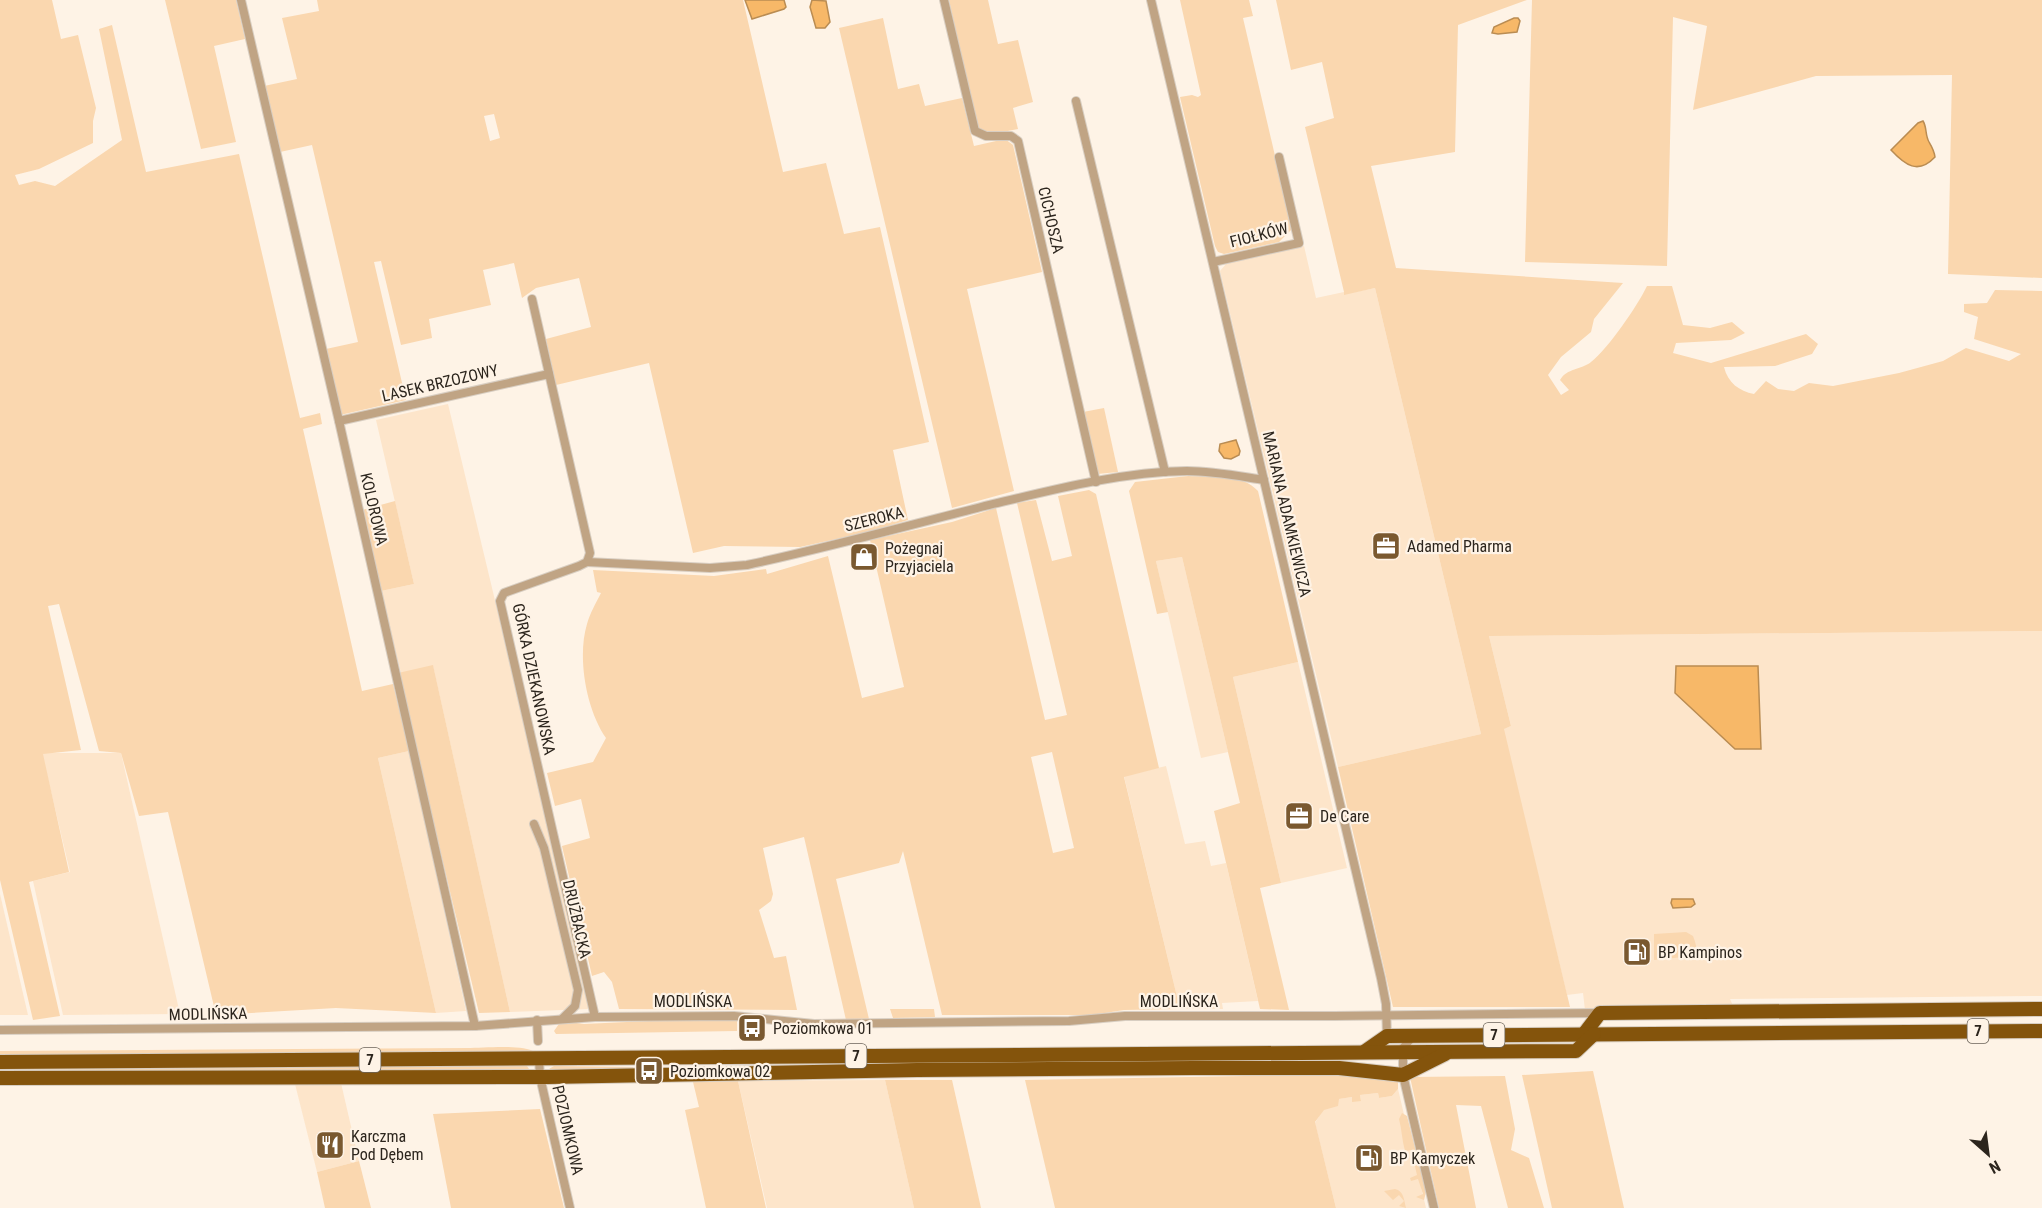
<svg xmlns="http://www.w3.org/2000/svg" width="2042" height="1208" font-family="'Roboto Condensed',sans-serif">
  <rect width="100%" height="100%" fill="#fef3e6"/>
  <g fill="#fde5ca">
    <path d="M1304 246 1316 298 1344 292 1345 294 1375 288 1481 734 1338 767 1220 271 1226 264Z"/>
    <path d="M448 404 493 592 589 1009 510 1012 433 666 401 673 381 591 414 584 376 420Z"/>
    <path d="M1182 557 1228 752 1201 758 1156 561Z"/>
    <path d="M2042 631V996L1730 999 1734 1008 1720 1009 1716 1004 1597 1005 1595 1010H1585L1583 993 1567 995 1503 729 1511 726 1489 636Z"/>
    <path d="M1298 662 1347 868 1281 883 1233 677Z"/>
    <path d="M409 751 466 1011 436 1013 378 758Z"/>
    <path d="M42 753H121L180 1014 63 1015 33 881 70 872Z"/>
    <path d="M1166 766 1185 844 1205 841 1211 866 1226 863 1258 1001 1222 1003 1223 1009H1180L1124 776Z"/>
    <path d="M0 894 28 1015H0Z"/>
    <path d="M885 1080 914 1208H767L738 1081Z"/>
    <path d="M341 1083 359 1161 317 1172 295 1084Z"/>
    <path d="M1398 1089 1426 1208H1336L1315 1123 1323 1110 1338 1099 1352 1097 1361 1101 1360 1095 1378 1093 1379 1098 1392 1096Z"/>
  </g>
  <g fill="#fad7af" fill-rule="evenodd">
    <path d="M0 0H52L61 39 78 35 96 108 93 121V143L39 169 15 175 19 185 35 181 55 186 122 140 99 29 112 25 146 172 239 154 300 418 320 413 322 424 303 429 362 691 393 684 409 751 378 758 436 1013 336 1008 216 1015 168 812 139 816 121 753 99 751 59 604 48 606 81 750 43 754 69 872 29 882 60 1016 33 1020 0 880Z"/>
    <path d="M165 0H236L245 39 214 46 236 142 201 149Z"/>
    <path d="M317 0H743L783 172 826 163 844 234 880 227 929 442 893 450 908 520 868 532 800 547 724 546 693 553 649 363 556 385 546 339 591 327 579 278 536 288 522 298 514 263 483 270 491 305 429 319 432 338 401 345 381 261 374 262 406 400 340 415 326 349 358 342 312 145 280 152 264 86 297 79 282 18 319 11ZM494 114 500 138 490 141 484 116Z"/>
    <path d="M949 0H988L998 44 1018 40 1033 102 1013 108 1018 129 987 135 978 130Z"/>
    <path d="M1180 0H1249L1253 16 1243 18 1292 229 1279 242 1224 254 1218 252 1215 246 1180 97 1192 95 1198 97 1201 95Z"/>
    <path d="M1276 0H1527L1458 25 1455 152 1371 166 1396 268 1623 283 1594 319 1591 332 1561 357 1548 375 1561 395 1569 390 1560 380C1567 368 1581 370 1591 362 1608 349 1638 305 1647 286H1672L1683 325 1710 328 1732 322 1745 333 1731 340 1676 343 1673 353 1711 363 1806 334 1818 344 1812 354 1775 366 1724 367C1728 383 1739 391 1754 394L1766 381 1778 389 1794 391 1809 383 1833 386 1899 373 1943 361 1966 348 2009 361 2021 354 1974 339 1978 317 1964 312V304L1987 303 1995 290 2042 291V631L1489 636 1511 726 1504 729 1570 1007H1393L1338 767 1481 734 1375 288 1344 295V292L1305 127 1334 118 1322 62 1291 70Z"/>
    <path d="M1532 0H2042V278L1948 274 1952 75 1816 76 1693 110 1707 26 1673 17 1667 266 1525 262Z"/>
    <path d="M883 18 898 89 919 84 925 106 962 98 974 146 1005 139 1013 145 1042 272 967 289 1014 491 952 508 839 28Z"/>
    <path d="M1104 408 1118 472 1097 474 1083 412Z"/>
    <path d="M1188 476C1210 477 1242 473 1258 491L1298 662 1233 677 1281 883 1260 888 1289 1010 1260 1009 1214 811 1240 803 1182 557 1156 561 1168 612 1157 614 1129 491 1135 482Z"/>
    <path d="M1089 490 1096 494 1159 768 1124 777 1180 1009 1124 1010 1092 1015H942L903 851 899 863 836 879 869 1019 846 1020 804 837 763 848 773 894 771 901 759 910 774 958 786 956 797 1010 619 1009 612 982 604 972 592 976 562 846 590 838 581 799 555 806 547 773 593 762 606 738C586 709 577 657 587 624 590 613 596 603 601 593L597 592 593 570 714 576 766 569 767 574 828 556 862 698 904 687 870 540 952 522 996 508 1045 720 1067 715 1017 503 1036 500 1052 561 1072 556 1058 496ZM1052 752 1074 848 1053 853 1031 757Z"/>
    <path d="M395 501 414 584 381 591 362 510Z"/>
    <path d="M433 665 510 1012 479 1013 398 673Z"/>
    <path d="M1686 932 1693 936C1695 942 1699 950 1694 956L1654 960V934Z"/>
    <path d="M890 1009H934L935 1017 893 1018Z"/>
    <path d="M561 1021 584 1024 648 1021H737V1031L556 1034 554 1031Z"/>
    <path d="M467 1048C485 1048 522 1044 535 1052L0 1057V1051Z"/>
    <path d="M428 1066H527L529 1069 525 1072 0 1075V1070Z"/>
    <path d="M554 1066 633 1067V1073H549V1069Z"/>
    <path d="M1593 1071 1624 1208H1552L1522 1075Z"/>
    <path d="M1345 1072 1386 1078 1398 1082V1089L1392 1096 1379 1098 1378 1093 1360 1095 1361 1101 1352 1102V1097L1339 1099 1338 1106 1324 1110 1315 1122 1336 1208H1055L1025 1080 1303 1075Z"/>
    <path d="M1505 1076 1515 1129 1511 1150 1529 1158 1544 1208H1508L1481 1106 1456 1105 1476 1208H1439L1410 1077Z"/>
    <path d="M885 1080H952L981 1208H914Z"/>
    <path d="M738 1081 766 1208H706L685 1110 699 1107 693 1082Z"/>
    <path d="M540 1109 564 1208H451L433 1114Z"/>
    <path d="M1402 1113 1407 1116 1426 1192 1424 1200 1416 1197 1423 1194 1418 1179 1411 1181 1410 1178 1417 1175 1411 1150 1405 1151C1402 1141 1402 1130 1399 1119Z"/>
    <path d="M359 1161 371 1208H325L317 1172Z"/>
    <path d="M1395 1189C1404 1191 1404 1200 1406 1208L1399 1206 1404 1201 1399 1195 1393 1200 1384 1191Z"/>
  </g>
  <g fill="#f7b868" stroke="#ba8c52" stroke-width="1.5">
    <path d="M745 0H784L786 7 784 9 752 19Z"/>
    <path d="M812 0 826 1 830 22 825 28H816L810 7Z"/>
    <path d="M1514 18H1518L1520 21 1517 32 1498 34 1492 33 1494 27Z"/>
    <path d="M1923 121C1927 127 1925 135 1929 142 1932 147 1934 150 1935 157 1918 175 1905 165 1891 150L1918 123Z"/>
    <path d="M1236 440 1240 451 1239 455 1231 459 1224 458 1219 451 1220 444Z"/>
    <path d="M1676 666H1758L1761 749H1735L1675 693Z"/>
    <path d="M1672 899H1693L1695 904 1691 907 1673 908 1671 903Z"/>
  </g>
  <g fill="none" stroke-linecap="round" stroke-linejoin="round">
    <g stroke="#d8cec2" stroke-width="10">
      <g id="minor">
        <path d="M241 0 339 421 475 1026"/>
        <path d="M944 0 975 131 986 136H1011L1018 141 1096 482"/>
        <path d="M1151 0 1381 978 1386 1004 1387 1036"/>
        <path d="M1076 101 1165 472"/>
        <path d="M1213 262 1299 243 1279 157"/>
        <path d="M532 299 590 553 587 562 579 566 504 593 500 601 595 1017"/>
        <path d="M339 421 549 374"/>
        <path d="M587 562 710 568 747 565C826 548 903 527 981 507 1048 491 1118 472 1187 471 1213 471 1238 476 1264 480"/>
        <path d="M534 824 544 848 578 990 575 1006 563 1018"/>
        <path d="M537 1020 538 1041"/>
        <path d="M0 1030 475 1026 595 1017 734 1016 814 1024 1069 1021 1125 1016H1334L1600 1013"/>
        <path d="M1413 1036 1403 1048V1075L1434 1208"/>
        <path d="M539 1059 540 1077 570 1208"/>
      </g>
    </g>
    <g stroke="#d8cec2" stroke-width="16">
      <g id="trunk">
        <path d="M1584 1034 1600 1013 2042 1009"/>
        <path d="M1364 1052 1387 1036 2042 1031"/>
        <path d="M0 1062 1576 1051 1594 1034"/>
        <path d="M0 1078 548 1077 917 1070 1193 1068H1339L1403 1075 1445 1054"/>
      </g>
    </g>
    <use href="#minor" stroke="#c0a484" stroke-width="8"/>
    <use href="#trunk" stroke="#84540c" stroke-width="14"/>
  </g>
  <defs>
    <g id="office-square" transform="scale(1.5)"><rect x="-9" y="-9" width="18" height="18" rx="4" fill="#7a5930" stroke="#fef3e6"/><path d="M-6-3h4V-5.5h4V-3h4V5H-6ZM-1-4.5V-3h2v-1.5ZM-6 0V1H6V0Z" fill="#fff"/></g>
    <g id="shop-square" transform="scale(1.5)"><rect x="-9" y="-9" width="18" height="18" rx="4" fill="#7a5930" stroke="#fef3e6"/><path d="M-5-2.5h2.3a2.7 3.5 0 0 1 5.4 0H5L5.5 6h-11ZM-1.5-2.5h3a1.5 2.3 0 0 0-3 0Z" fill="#fff"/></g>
    <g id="fuel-square" transform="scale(1.5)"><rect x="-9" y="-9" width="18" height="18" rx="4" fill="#7a5930" stroke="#fef3e6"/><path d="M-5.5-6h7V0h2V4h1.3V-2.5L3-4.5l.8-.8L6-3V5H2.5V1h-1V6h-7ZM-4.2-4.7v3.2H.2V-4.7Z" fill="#fff"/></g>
    <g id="bus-square" transform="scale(1.5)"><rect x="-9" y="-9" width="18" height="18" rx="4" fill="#7a5930" stroke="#fef3e6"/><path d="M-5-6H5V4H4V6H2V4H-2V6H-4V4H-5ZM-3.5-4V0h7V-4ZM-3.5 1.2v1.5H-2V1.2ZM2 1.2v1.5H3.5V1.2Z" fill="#fff"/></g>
    <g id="restaurant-square" transform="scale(1.5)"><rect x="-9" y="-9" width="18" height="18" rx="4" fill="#7a5930" stroke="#fef3e6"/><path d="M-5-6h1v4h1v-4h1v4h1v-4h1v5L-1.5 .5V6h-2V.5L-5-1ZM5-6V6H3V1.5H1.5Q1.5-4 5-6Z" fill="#fff"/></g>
  </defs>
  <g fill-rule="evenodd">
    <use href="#office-square" x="1386" y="546"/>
    <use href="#shop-square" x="864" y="557"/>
    <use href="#office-square" x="1299" y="816"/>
    <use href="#fuel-square" x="1637" y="952"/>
    <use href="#bus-square" x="752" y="1028"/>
    <use href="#bus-square" x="649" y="1071"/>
    <use href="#restaurant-square" x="330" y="1145"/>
    <use href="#fuel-square" x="1369" y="1158"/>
  </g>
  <g text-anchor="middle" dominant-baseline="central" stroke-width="4.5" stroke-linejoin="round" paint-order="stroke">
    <g fill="#fef3e6" stroke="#6b6359" stroke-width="1.5">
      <rect x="1967.5" y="1019" width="21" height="24" rx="4.5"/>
      <rect x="1483.5" y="1023" width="21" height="24" rx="4.5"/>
      <rect x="845.5" y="1044" width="21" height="24" rx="4.5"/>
      <rect x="359.5" y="1048" width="21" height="24" rx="4.5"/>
    </g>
    <g font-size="15" font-weight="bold" fill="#2c251d">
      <text x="1978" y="1031">7</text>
      <text x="1494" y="1035">7</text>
      <text x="856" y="1056">7</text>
      <text x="370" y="1060">7</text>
    </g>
    <g font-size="16" fill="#2c251d" stroke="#fef3e6">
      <text transform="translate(1051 220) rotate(77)">CICHOSZA</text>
      <text transform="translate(1259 235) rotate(-14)">FIOŁKÓW</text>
      <text transform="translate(440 383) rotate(-13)">LASEK BRZOZOWY</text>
      <text transform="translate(374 509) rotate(77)">KOLOROWA</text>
      <text transform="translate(1287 514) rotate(77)">MARIANA ADAMKIEWICZA</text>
      <text transform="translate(874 519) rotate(-14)">SZEROKA</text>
      <text transform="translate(534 679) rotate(78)">GÓRKA DZIEKANOWSKA</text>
      <text transform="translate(577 919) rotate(77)">DRUŻBACKA</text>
      <text x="693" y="1001">MODLIŃSKA</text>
      <text x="1179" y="1001">MODLIŃSKA</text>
      <text transform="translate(208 1014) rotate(-1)">MODLIŃSKA</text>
      <text transform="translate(568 1130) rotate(77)">POZIOMKOWA</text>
    </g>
    <g font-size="16" fill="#2c251d" stroke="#fef3e6" text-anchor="start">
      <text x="1407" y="546">Adamed Pharma</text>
      <text x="885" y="548">Pożegnaj<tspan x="885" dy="18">Przyjaciela</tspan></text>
      <text x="1320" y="816">De Care</text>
      <text x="1658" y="952">BP Kampinos</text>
      <text x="773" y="1028">Poziomkowa 01</text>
      <text x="670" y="1071">Poziomkowa 02</text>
      <text x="351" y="1136">Karczma<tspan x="351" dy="18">Pod Dębem</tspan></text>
      <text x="1390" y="1158">BP Kamyczek</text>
    </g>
  </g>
  <g transform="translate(1988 1154) rotate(152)" stroke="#fef3e6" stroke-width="4.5" paint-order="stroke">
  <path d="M0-4.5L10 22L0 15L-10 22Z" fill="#2c251d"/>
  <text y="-9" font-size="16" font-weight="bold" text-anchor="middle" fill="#2c251d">N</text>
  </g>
</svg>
